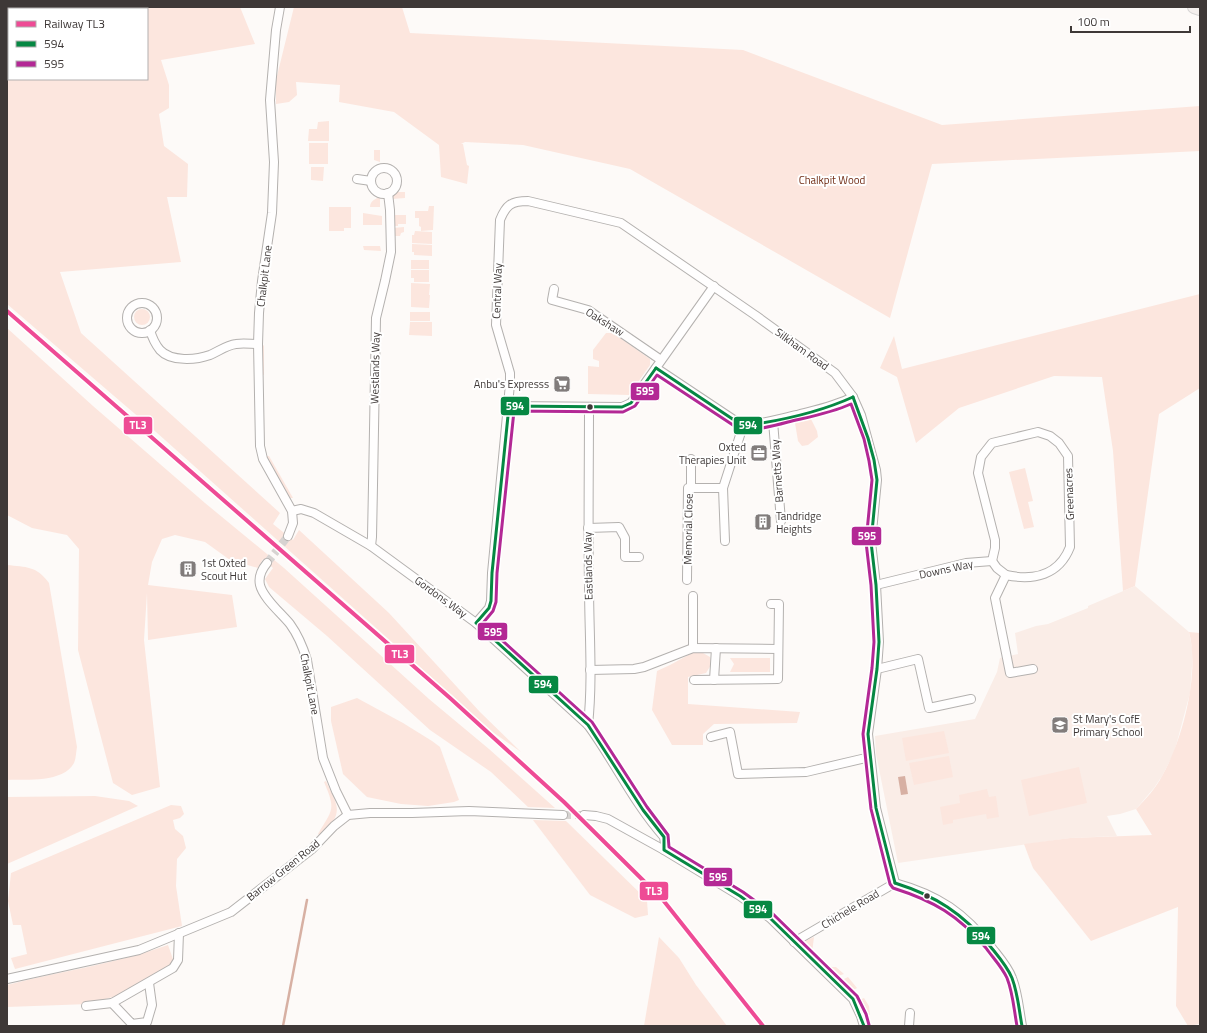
<svg xmlns="http://www.w3.org/2000/svg" width="1207" height="1033" font-family="'Titillium Web',sans-serif">
  <rect width="100%" height="100%" fill="#fdfaf8"/>
  <path fill="#faede7" d="M1135 586 1189 632 1193 653 1190 693 1174 753 1162 776 1154 788 1136 809 1120 814 1107 816 1117 836 1070 838 898 863 876 754 875 736 975 719 997 672 1000 658 1018 654 1015 633 1036 626 1048 624 1088 608V606Z"/>
  <g fill="#fce6de" fill-rule="evenodd">
    <path d="M7 7H240L255 44 161 60 169 85V108L159 114 164 146 188 164 187 197H167L181 262 60 272 81 333 280 513 273 524 293 540 299 530 389 613 480 712 521 752 494 733 156 432 7 304ZM9 9H147V79H9Z"/>
    <path d="M294 7H402L410 33 743 50 942 125 1200 106V151L932 164 890 318 630 169 523 145 465 142 461 144H463L467 165 469 166 467 184 441 177 439 145 394 112 339 102 340 85 296 82 297 95 289 102 276 104V80Z"/>
    <path d="M329 121V141H308L309 129H317L318 122Z"/>
    <rect x="309" y="143" width="19" height="21"/>
    <path d="M374 150H380V162L374 160Z"/>
    <path d="M311 167H324L323 181 311 180Z"/>
    <path d="M392 192H405V198L392 199Z"/>
    <path d="M380 197V207H370C370 201 375 199 380 197Z"/>
    <path d="M429 206H434L433 230 421 231V227L419 226V218H415V211H428Z"/>
    <path d="M329 207H351V228H344V231H329Z"/>
    <path d="M363 213 382 216V225H363Z"/>
    <path d="M395 215H406V224H398V226H395Z"/>
    <path d="M404 227V232L401 233 400 236H392L393 228Z"/>
    <path d="M415 231 432 232V244L412 243V235H414Z"/>
    <path d="M412 244 432 245V256L414 255V252H412Z"/>
    <path d="M363 246H380L381 251 364 250Z"/>
    <rect x="411" y="260" width="18" height="9"/>
    <path d="M411 270H429V282H414V278H411Z"/>
    <path d="M411 283 430 284 429 295H419H430L429 308 411 307Z"/>
    <path d="M1200 294V388L1159 414 1135 586 1123 591 1113 451 1102 377 1054 376 959 408 916 443 897 377 880 368 894 336 902 369Z"/>
    <circle cx="142" cy="317" r="8"/>
    <rect x="410" y="312" width="20" height="9"/>
    <path d="M410 322H432V336L409 335Z"/>
    <path d="M7 328 93 406 205 503 284 568 429 699 489 749 555 808 528 807 491 772 430 730 327 636 269 587 265 579 273 568 263 559 258 568 230 560 205 542 175 535 162 539 152 562 148 585 232 595 237 627 148 640 147 593 144 640 160 787 132 795 113 783 78 650 79 549 67 535 32 528 7 515Z"/>
    <path d="M606 333H613L650 359V365L629 395 588 394V366L599 367V361L593 359V350Z"/>
    <path d="M263 345 264 346V375L262 374Z"/>
    <path d="M811 419 817 431 818 437 808 445 802 446 798 441 795 423Z"/>
    <path d="M267 456H269L293 498H290L266 457Z"/>
    <path d="M1025 468 1033 501 1028 502 1034 527 1024 529 1009 472Z"/>
    <path d="M7 565C26 567 37 566 49 583L77 747C76 752 76 759 74 763 63 783 27 779 7 780Z"/>
    <path d="M1189 632 1200 633V1024L1188 1026 1176 1006 1178 907 1091 941 1033 868 1024 844 1070 838 1152 835 1136 809C1146 799 1156 788 1162 776 1183 740 1200 672 1189 632Z"/>
    <path d="M692 653H703L710 657 711 665 706 673 688 677V704L800 712 797 723 714 724 703 734V745H672L652 710 657 671 670 665Z"/>
    <path d="M730 658H770V672H730L734 664Z"/>
    <path d="M357 698 403 723 432 741 440 747 459 800 454 802 428 806 401 804 367 797 343 774 331 721V707Z"/>
    <path d="M944 731 949 753 906 761 902 738Z"/>
    <path d="M949 756 953 777 914 785 909 763Z"/>
    <path d="M1079 767 1087 803 1029 816 1021 780Z"/>
    <path d="M326 781C330 790 340 805 336 815 334 823 325 830 319 835L318 834C333 809 336 810 324 782Z"/>
    <path d="M987 789 989 797 996 796 999 817 987 819 986 814 953 820V823L943 825 940 807 960 803 959 795Z"/>
    <path d="M95 796 129 801 138 806 7 864V797Z"/>
    <path d="M171 805 181 806 184 814 180 818 173 820 175 829 183 836 186 848 177 859 176 886 182 926 15 969 11 958 27 954 21 925H13L8 901 11 873Z"/>
    <path d="M533 820 566 821 647 900 648 915 635 918 590 895Z"/>
    <path d="M659 937 679 958 696 985 727 1026H644Z"/>
    <path d="M814 937 812 953 806 947 805 941Z"/>
    <path d="M168 945 174 962 126 993 89 1004 7 1007V985C60 971 116 964 168 945Z"/>
    <path d="M820 961 832 967H836L844 974 838 976Z"/>
    <path d="M848 977 857 988 852 991 842 980Z"/>
    <path d="M864 998 869 1006 870 1015H866L859 1000Z"/>
  </g>
  <path fill="#d7b0a3" d="M905 776 908 794 901 795 898 777Z"/>
  <g fill="none" stroke-linecap="round" stroke-linejoin="round">
    <path stroke="#d7b0a3" stroke-width="2.5" d="M283 1026 307 900"/>
    <g stroke="#d7d3d1" stroke-width="8" stroke-dasharray="8 4" stroke-linecap="butt">
      <path d="M267 563 288 536"/>
      <path d="M563 815H584"/>
    </g>
    <g stroke="#b4b1af" stroke-width="10">
      <g id="minor">
        <path d="M280 7 276 30 270 100 274 162 272 213 262 281 259 313 258 344 260 446 263 459 292 511 293 523 288 536"/>
        <circle cx="384" cy="181" r="13"/>
        <path d="M357 179 371 181"/>
        <path d="M554 289 552 300 588 310 661 360"/>
        <circle cx="142" cy="318" r="15"/>
        <path d="M150 330C152 337 155 344 160 350 171 362 196 360 210 355 219 351 227 345 236 344 243 343 251 344 258 344"/>
        <path d="M656 368 743 426C761 424 779 419 797 415 816 410 835 406 853 397"/>
        <path d="M509 406 622 407 631 403 714 286"/>
        <path d="M773 421 781 521"/>
        <path d="M691 488V459"/>
        <path d="M292 511 301 509 314 513 371 546 476 623 588 725C615 762 633 802 664 837L665 844 664 850"/>
        <path d="M588 528 619 527 625 538V557H639"/>
        <path d="M725 541 723 488 743 426"/>
        <path d="M371 546 372 537 373 485 376 318 385 281 391 252 390 210 388 193"/>
        <path d="M992 561 995 548V540L978 473 981 457 992 443 1038 432 1050 436 1059 443 1068 456 1070 547C1059 575 1034 581 1006 575"/>
        <path d="M992 561 997 568 1006 575 995 598 1010 673 1033 669"/>
        <path d="M267 563C262 569 258 576 260 585 263 598 281 613 290 624 298 635 303 647 307 660L323 758 336 791 348 815"/>
        <path d="M687 580 688 488H723"/>
        <path d="M876 585 966 563 992 561"/>
        <path d="M693 596V648"/>
        <path d="M476 623 489 608 491 601 492 573 510 384V373L496 325 500 220C506 205 511 201 528 201L621 223 755 315 835 373 853 397 861 415 876 470 877 480 871 542 876 585 879 642 877 669 868 734 876 808 895 883"/>
        <path d="M877 669 918 659 929 708 971 699"/>
        <path d="M590 670 634 669 644 667 693 648 778 649"/>
        <path d="M694 680 778 679 779 604H771"/>
        <path d="M714 680 716 648"/>
        <path d="M588 725C593 679 589 632 589 585 588 526 589 466 589 407"/>
        <path d="M711 737 730 732 738 774 806 772 870 757"/>
        <path d="M584 815 596 816 608 819 664 850 740 896 770 918 853 999 861 1016 864 1026"/>
        <path d="M794 942 895 883C939 895 964 913 992 948 999 957 1008 967 1012 978 1018 993 1019 1010 1022 1026"/>
        <path d="M7 979 139 950 231 912 312 849 334 826 348 815 370 813H412L469 811 563 815"/>
        <path d="M112 1003 132 1024 147 1022 152 1005 149 983"/>
        <path d="M86 1006 112 1003 173 968 178 960 179 933"/>
        <path d="M909 1026 910 1013"/>
      </g>
    </g>
    <g stroke="#d8d6d5" stroke-width="14">
      <path id="highway" d="M1194 7 1200 9"/>
    </g>
    <use href="#minor" stroke="#fffefe" stroke-width="8"/>
    <use href="#highway" stroke="#f4efed" stroke-width="12"/>
    <g stroke="#fff" stroke-width="6">
      <g id="bus-1">
        <path d="M656 368 631 403 622 407 509 406 492 573 491 601 489 608 476 623 588 725 643 810 664 837V850L740 896 770 918 853 999 864 1026"/>
        <path d="M656 368 743 426C779 421 820 412 853 397"/>
        <path d="M853 397 868 438 874 460 877 480 871 542 876 585 879 642 877 669 868 734 876 808 895 883"/>
        <path d="M895 883C936 896 962 913 990 946 998 956 1007 966 1012 978 1018 994 1019 1010 1022 1026"/>
      </g>
    </g>
    <g stroke="#fff" stroke-width="6">
      <path id="bus-2" d="M869 1025 866 1014 857 996 773 914 743 892 669 847 668 835 647 807 592 722 483 623 493 611 496 602 497 573 514 411 623 412 635 406 657 375 742 431C758 430 773 426 788 422 809 417 831 413 851 404L864 439 869 461 872 480 866 542 871 585 874 642 872 668 863 734 871 809 890 884 893 888C934 901 958 915 986 948 993 958 1002 967 1007 978 1013 993 1014 1010 1017 1026"/>
    </g>
    <use href="#bus-1" stroke="#068843" stroke-width="3"/>
    <use href="#bus-2" stroke="#b32895" stroke-width="3"/>
    <g stroke="#fff" stroke-width="7">
      <path id="rail-1" d="M7 311 450 698 564 802 663 900 763 1026"/>
    </g>
    <use href="#rail-1" stroke="#ee4b95" stroke-width="4"/>
  </g>
  <defs>
    <g id="supermarket-square" transform="scale(0.9)"><rect x="-9" y="-9" width="18" height="18" rx="4" fill="#817c7b" stroke="#fff"/><path d="M-6-5.5h2.5l.6 2H6L4.5 2H-2.5L-4.4-4H-6ZM-1.5 3.2a1.3 1.3 0 1 0 .1 0ZM3 3.2a1.3 1.3 0 1 0 .1 0Z" fill="#fff"/></g>
    <g id="office-square" transform="scale(0.9)"><rect x="-9" y="-9" width="18" height="18" rx="4" fill="#817c7b" stroke="#fff"/><path d="M-6-3h4V-5.5h4V-3h4V5H-6ZM-1-4.5V-3h2v-1.5ZM-6 0V1H6V0Z" fill="#fff"/></g>
    <g id="building-square" transform="scale(0.9)"><rect x="-9" y="-9" width="18" height="18" rx="4" fill="#817c7b" stroke="#fff"/><path d="M-4-6H4V6H1V3H-1V6H-4ZM-2.5-4.3h1.7v1.8h-1.7ZM.8-4.3h1.7v1.8H.8ZM-2.5-1h1.7V.8h-1.7ZM.8-1h1.7V.8H.8Z" fill="#fff"/></g>
    <g id="school-square" transform="scale(0.9)"><rect x="-9" y="-9" width="18" height="18" rx="4" fill="#817c7b" stroke="#fff"/><path d="M0-5L7-2L0 1L-7-2ZM-4 1L0 2.5L4 1V4Q0 6-4 4Z" fill="#fff"/></g>
  </defs>
  <g fill-rule="evenodd">
    <use href="#supermarket-square" x="562" y="384"/>
    <use href="#office-square" x="759" y="453"/>
    <use href="#building-square" x="763" y="522"/>
    <use href="#building-square" x="188" y="569"/>
    <use href="#school-square" x="1060" y="725"/>
  </g>
  <g fill="#3e3837" stroke="#fff" stroke-width="1.5">
    <circle cx="590" cy="407" r="3.5"/>
    <circle cx="927" cy="896" r="3.5"/>
  </g>
  <g text-anchor="middle" dominant-baseline="central" stroke-width="4" stroke-linejoin="round" paint-order="stroke">
    <g font-size="11" fill="#722f17" stroke="#fff">
      <text x="832" y="180">Chalkpit Wood</text>
    </g>
    <g font-size="11" fill="#3e3837" stroke="#fff">
      <text transform="translate(264 276) rotate(-83)">Chalkpit Lane</text>
      <text transform="translate(497 291) rotate(-88)">Central Way</text>
      <text transform="translate(605 322) rotate(32)">Oakshaw</text>
      <text transform="translate(802 349) rotate(36)">Silkham Road</text>
      <text transform="translate(375 368) rotate(-89)">Westlands Way</text>
      <text transform="translate(777 471) rotate(-94)">Barnetts Way</text>
      <text transform="translate(1069 494) rotate(-92)">Greenacres</text>
      <text transform="translate(688 529) rotate(-89)">Memorial Close</text>
      <text transform="translate(588 566) rotate(-91)">Eastlands Way</text>
      <text transform="translate(946 569) rotate(-12)">Downs Way</text>
      <text transform="translate(441 597) rotate(36)">Gordons Way</text>
      <text transform="translate(310 684) rotate(79)">Chalkpit Lane</text>
      <text transform="translate(283 870) rotate(-39)">Barrow Green Road</text>
      <text transform="translate(850 909) rotate(-31)">Chichele Road</text>
    </g>
    <g font-size="11" fill="#3e3837" stroke="#fff" text-anchor="start">
      <text x="549" y="384" text-anchor="end">Anbu's Expresss</text>
      <text x="746" y="447" text-anchor="end">Oxted<tspan x="746" dy="13">Therapies Unit</tspan></text>
      <text x="776" y="516">Tandridge<tspan x="776" dy="13">Heights</tspan></text>
      <text x="201" y="563">1st Oxted<tspan x="201" dy="13">Scout Hut</tspan></text>
      <text x="1073" y="719">St Mary's CofE<tspan x="1073" dy="13">Primary School</tspan></text>
    </g>
  </g>
  <g stroke="#fff" stroke-width="1.5">
    <rect x="630" y="382" width="30" height="19" rx="4" fill="#b32895"/>
    <rect x="500" y="396" width="30" height="20" rx="4" fill="#068843"/>
    <rect x="733" y="416" width="30" height="19" rx="4" fill="#068843"/>
    <rect x="123" y="416" width="30" height="19" rx="4" fill="#ee4b95"/>
    <rect x="851" y="526" width="31" height="20" rx="4" fill="#b32895"/>
    <rect x="477" y="622" width="31" height="19" rx="4" fill="#b32895"/>
    <rect x="384" y="644" width="31" height="20" rx="4" fill="#ee4b95"/>
    <rect x="528" y="675" width="31" height="19" rx="4" fill="#068843"/>
    <rect x="703" y="867" width="30" height="20" rx="4" fill="#b32895"/>
    <rect x="639" y="881" width="30" height="20" rx="4" fill="#ee4b95"/>
    <rect x="743" y="900" width="30" height="19" rx="4" fill="#068843"/>
    <rect x="966" y="926" width="30" height="19" rx="4" fill="#068843"/>
  </g>
  <g font-size="11" text-anchor="middle" font-weight="bold" fill="#fff">
    <text x="645" y="395">595</text>
    <text x="515" y="410">594</text>
    <text x="748" y="429">594</text>
    <text x="138" y="429">TL3</text>
    <text x="867" y="540">595</text>
    <text x="493" y="636">595</text>
    <text x="400" y="658">TL3</text>
    <text x="543" y="688">594</text>
    <text x="718" y="881">595</text>
    <text x="654" y="895">TL3</text>
    <text x="758" y="913">594</text>
    <text x="981" y="940">594</text>
  </g>
  <rect width="1207" height="1033" fill="none" stroke="#3e3837" stroke-width="16"/>
  <rect x="8" y="8" width="140" height="72" fill="#ffffff" stroke="#b2afaf"/>
  <rect x="16" y="21" width="20" height="6" fill="#ee4b95" stroke="#b2afaf"/>
  <text x="44" y="28" font-size="12" fill="#3e3837">Railway TL3</text>
  <rect x="16" y="41" width="20" height="6" fill="#068843" stroke="#b2afaf"/>
  <text x="44" y="48" font-size="12" fill="#3e3837">594</text>
  <rect x="16" y="61" width="20" height="6" fill="#b32895" stroke="#b2afaf"/>
  <text x="44" y="68" font-size="12" fill="#3e3837">595</text>
  <path d="M1071 26v6h119v-6" fill="none" stroke="#3e3837" stroke-width="2"/>
  <text x="1077" y="26" font-size="12" fill="#3e3837" stroke="#ffffff" stroke-width="3" paint-order="stroke">100 m</text>
</svg>
